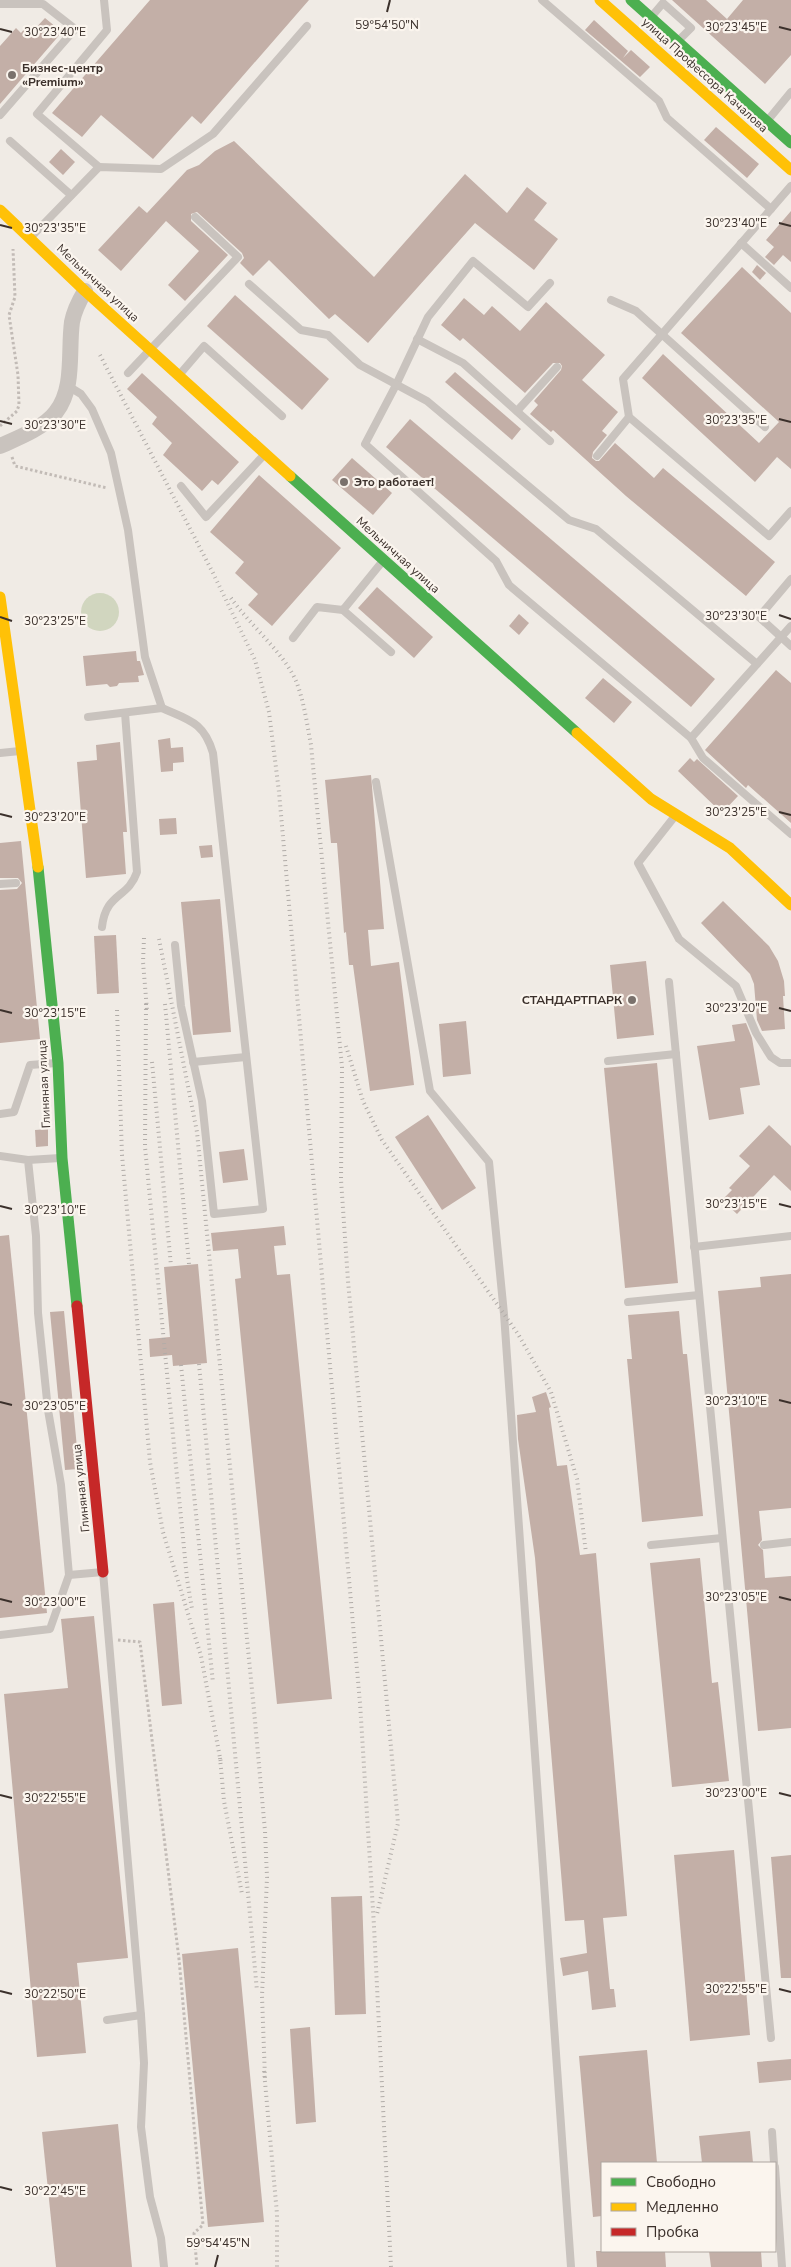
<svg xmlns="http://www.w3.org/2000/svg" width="791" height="2267" font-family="'Nunito Sans',sans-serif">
  <rect width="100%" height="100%" fill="#f0ebe5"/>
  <circle fill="#d1d6bf" cx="100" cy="612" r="19"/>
  <g fill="#c3afa7">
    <path d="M150 0H309L201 124 192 116 153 159 101 115 82 137 52 113Z"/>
    <path d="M672 0H706L727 19 743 0H791V55L765 84Z"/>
    <path d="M45 18 62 32 0 104V46L16 28 21 33 26 27 32 32Z"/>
    <path d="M594 20 628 51 623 58 631 50 650 67 640 77 585 30Z"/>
    <path d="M716 127 759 164 747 178 704 140Z"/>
    <path d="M234 141 374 277 465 174 507 213 527 187 547 203 534 220 558 239 534 270 475 223 368 343 335 314 329 319 269 260 253 276 240 263 244 258 242 253 197 212 191 214V221L228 255 185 301 168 285 199 251 166 221 121 271 98 250 139 206 147 213 187 170 199 165 215 151Z"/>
    <path d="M61 149 75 162 63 175 49 162Z"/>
    <path d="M791 211V262L783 255 774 265 765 257 774 247 766 240Z"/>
    <path d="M757 265 766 273 760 280 752 272Z"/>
    <path d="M742 267 791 313V469L777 457 755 482 642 378 663 354 759 443 779 422 681 333Z"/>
    <path d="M235 295 329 379 302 410 207 326Z"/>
    <path d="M464 298 484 315 492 306 520 331 546 302 605 355 582 380 618 412 602 431 607 435 593 452 592 458 596 461H599L615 443 654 478 663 468 775 562 746 596 626 496 553 430 551 432 530 414 538 405 534 401 561 370 562 366 560 363H553L525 393 463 338 460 341 441 325Z"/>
    <path d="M455 372 521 429 512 440 445 382Z"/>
    <path d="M142 373 239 462 218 485 212 480 202 491 163 455 172 443 152 424 157 417 127 389Z"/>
    <path d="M410 419 715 679 691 707 386 447Z"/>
    <path d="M352 458 392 493 373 515 332 480Z"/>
    <path d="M259 475 341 548 272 626 248 605 258 594 235 573 244 562 210 532Z"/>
    <path d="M377 587 433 637 414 658 358 608Z"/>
    <path d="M519 614 529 623 519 635 509 626Z"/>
    <path d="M136 651 137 661H140L144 675 138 676 139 682 119 683 117 686 110 687 107 684 86 686 83 656Z"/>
    <path d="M776 670 791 683V823L748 785 746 788 705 750Z"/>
    <path d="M603 678 632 702 614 723 585 698Z"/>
    <path d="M170 738 171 748 183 747 184 762 173 763V771L161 772 158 740Z"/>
    <path d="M120 742 127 832H123L126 874 86 878 77 762 97 760 96 745Z"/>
    <path d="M690 758 694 762 697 759 738 796 722 813 678 771Z"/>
    <path d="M371 775 384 929 368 930 371 966 399 962 414 1085 370 1091 353 965H349L346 932 344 933 337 843H331L325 780Z"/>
    <path d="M176 818 177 834 160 835 159 819Z"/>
    <path d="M21 841 40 1039 0 1043V890L17 889 22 883 18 878H0V843Z"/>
    <path d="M212 845 213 857 201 858 199 846Z"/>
    <path d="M220 899 231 1032 193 1035 181 902Z"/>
    <path d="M723 901 769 946 778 961 784 981 785 996H783L785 1029 762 1031 757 1020 754 984 750 974 701 923Z"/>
    <path d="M116 935 119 993 97 994 94 936Z"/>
    <path d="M646 961 654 1035 617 1039 610 965Z"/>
    <path d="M466 1021 471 1074 443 1077 439 1024Z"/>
    <path d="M746 1023 752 1038 760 1085 740 1088 744 1114 709 1120 697 1046 735 1041 732 1025Z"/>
    <path d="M657 1063 678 1283 625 1288 604 1068Z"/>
    <path d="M428 1115 476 1188 442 1210 395 1137Z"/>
    <path d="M769 1125 791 1146V1191L774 1175 737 1214 722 1200 732 1190 729 1188 750 1166 739 1156Z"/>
    <path d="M48 1129V1146L36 1147 35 1130Z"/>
    <path d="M244 1149 248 1180 223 1183 219 1152Z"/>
    <path d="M284 1226 286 1245 274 1246 277 1275 290 1274 332 1699 277 1704 235 1279 241 1278 238 1249 213 1251 211 1233Z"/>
    <path d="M9 1235 47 1613 0 1618V1236Z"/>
    <path d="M198 1264 207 1363 173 1366 172 1355 150 1357 149 1339 170 1337 164 1267Z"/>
    <path d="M791 1274V1508L759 1511 762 1540 758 1545 763 1550 765 1578 791 1576V1728L758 1731 718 1291 761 1287 760 1277Z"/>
    <path d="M64 1311 79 1469 65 1470 50 1312Z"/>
    <path d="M679 1311 683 1354H687L703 1516 642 1522 627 1359H632L628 1315Z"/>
    <path d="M546 1392 551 1407 549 1408 557 1466 567 1465 580 1555 596 1553 627 1916 603 1918 610 1989H614L616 2007 592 2010 588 1971 563 1976 560 1958 587 1953 584 1920 565 1921 535 1558 518 1439 517 1415 536 1412 532 1397Z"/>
    <path d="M700 1558 712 1683 718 1682 729 1781 672 1787 650 1563Z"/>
    <path d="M174 1602 182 1704 162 1706 153 1604Z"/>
    <path d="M94 1616 128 1958 77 1963 86 2053 37 2057 4 1694 68 1688 61 1619Z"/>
    <path d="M734 1850 750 2035 690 2041 674 1855Z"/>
    <path d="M791 1855V1978H781L771 1857Z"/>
    <path d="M362 1896 366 2014 335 2015 331 1897Z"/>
    <path d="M238 1948 264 2222 208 2227 182 1954Z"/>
    <path d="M310 2027 316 2122 296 2124 290 2029Z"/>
    <path d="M647 2050 657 2163H602V2216L593 2217 579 2056Z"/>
    <path d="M791 2059V2080L759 2083 757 2062Z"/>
    <path d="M118 2124 132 2267H56L42 2132Z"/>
    <path d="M750 2131 753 2163H702L699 2136Z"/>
    <path d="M596 2251H665L666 2267H597Z"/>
    <path d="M709 2251H761L762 2267H711Z"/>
  </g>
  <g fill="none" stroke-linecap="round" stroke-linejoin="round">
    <g stroke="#c2bbb6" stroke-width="3" stroke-dasharray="2.5 2.5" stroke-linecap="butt">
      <path d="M0 426 17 411 19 405 18 375 9 315 15 297 13 249"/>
      <path d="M12 457 15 466 107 488"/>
      <path d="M118 1640 140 1642 179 1959 203 2225 194 2233 197 2267"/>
    </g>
    <g stroke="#c9c3be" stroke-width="8">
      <path d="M542 0 659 101 667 118 771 209"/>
      <path d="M0 4H43L75 29 0 115"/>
      <path d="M652 16 663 3 691 28 679 40"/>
      <path d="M768 120 791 92"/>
      <path d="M10 141 71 195"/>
      <path d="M99 167 37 114 107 30 104 0"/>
      <path d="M791 186 623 379 629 417 769 536 791 511"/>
      <path d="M31 237 99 167 161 169 213 134 307 26"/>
      <path d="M741 243 791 288"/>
      <path d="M550 283 528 307 473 261 428 317 396 385 365 444 496 561 509 585 691 738 703 758 791 834"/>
      <path d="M249 284 301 330 328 335 360 365 427 401 569 520 596 529 757 664"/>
      <path d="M611 300 636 311 765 427"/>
      <path d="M417 339 463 363 550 441"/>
      <path d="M128 373 238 257 195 217"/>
      <path d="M180 374 204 346 282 416"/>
      <path d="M68 386 81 394 92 409 111 453 128 530 145 657 162 708C189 720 204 722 213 753L263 1209 214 1214 202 1101 181 1006 175 945"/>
      <path d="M517 411 557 367"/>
      <path d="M597 456 629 417"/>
      <path d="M181 486 206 517 264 455"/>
      <path d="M791 579 759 617 791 646"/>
      <path d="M343 610 391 652"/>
      <path d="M293 638 317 607 343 610 382 562"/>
      <path d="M88 717 162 708"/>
      <path d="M691 738 791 626"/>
      <path d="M0 753 20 751"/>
      <path d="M376 782 430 1091 489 1162 504 1314 571 2267"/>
      <path d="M675 816 638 863 679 939 736 986 756 1033 771 1057 780 1063H791"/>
      <path d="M0 884 16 883"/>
      <path d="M102 927C106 892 128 899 137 872L125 713"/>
      <path d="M669 982 771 2038"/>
      <path d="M608 1061 676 1054"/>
      <path d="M193 1062 246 1057"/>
      <path d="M0 1114 14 1112 30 1065 56 1063"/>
      <path d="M0 1156 28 1160 36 1236 38 1313 48 1410 61 1485 69 1575 50 1629 0 1635"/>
      <path d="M28 1160 60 1158"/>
      <path d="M694 1247 791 1236"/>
      <path d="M628 1302 699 1295"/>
      <path d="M651 1545 722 1538"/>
      <path d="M764 1545 791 1542"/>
      <path d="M69 1575 103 1572 141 2015 144 2063 141 2127 150 2197 161 2238 164 2267"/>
      <path d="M107 2020 141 2015"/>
      <path d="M772 2132 774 2163"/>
      <path d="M775 2167 782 2267"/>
    </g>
    <path stroke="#c9c3be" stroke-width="16" d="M0 446C18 438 44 428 56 412 75 388 68 351 72 322 74 311 79 301 85 291"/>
    <g stroke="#4caf50" stroke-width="11">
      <path d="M631 0 791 143"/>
      <path d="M290 476 577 733"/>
      <path d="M38 867 58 1063 62 1158 77 1306"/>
    </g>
    <g stroke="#ffc107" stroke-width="11">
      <path d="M600 0 791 170"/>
      <path d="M0 210 85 291 290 476"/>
      <path d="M0 597 38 867"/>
      <path d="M577 733 651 799 730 848 791 905"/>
    </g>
    <path stroke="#c62828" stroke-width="11" d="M77 1306 103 1572"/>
    <g stroke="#b1aca8" stroke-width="4" stroke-dasharray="1 4" stroke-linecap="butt">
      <path d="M100 355 213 573 255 660 269 712 279 792 360 1703 374 1926 391 2267"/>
      <path d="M231 598C249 624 284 653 296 681 304 701 307 724 311 745L342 1067 341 1180 348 1281 398 1823 377 1914"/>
      <path d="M144 938 143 962 147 1010"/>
      <path d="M159 939 197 1132 254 1710 265 1831 267 1877 262 1996 265 2078"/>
      <path d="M146 1004 145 1147 187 1579 192 1609"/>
      <path d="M165 1004 189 1264"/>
      <path d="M117 1010 122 1155 150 1462 163 1532 201 1656 221 1763"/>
      <path d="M346 1046 363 1101 382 1140 518 1334 551 1392 577 1479 586 1553"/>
      <path d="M152 1062 171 1266"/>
      <path d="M199 1364 257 1991"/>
      <path d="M181 1365 213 1683"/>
      <path d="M220 1758 224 1801 242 1894"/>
      <path d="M264 2071 277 2214V2267"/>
    </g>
  </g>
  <path fill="none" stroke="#3b302b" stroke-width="2" d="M387 12 390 0M779 27 791 30M0 29 12 32M779 223 791 226M0 225 12 228M779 419 791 422M0 421 12 424M779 615 791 619M0 617 12 621M779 812 791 815M0 814 12 817M779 1008 791 1011M0 1010 12 1013M779 1204 791 1207M0 1206 12 1209M779 1400 791 1403M0 1402 12 1405M779 1597 791 1600M0 1599 12 1602M779 1793 791 1796M0 1795 12 1798M779 1989 791 1992M0 1991 12 1994M0 2187 12 2190M215 2267 218 2255"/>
  <g fill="#7a716c" stroke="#fbf5ee" stroke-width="2">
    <circle cx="12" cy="75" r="5"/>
    <circle cx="344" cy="482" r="5"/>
    <circle cx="632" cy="1000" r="5"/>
  </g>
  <g text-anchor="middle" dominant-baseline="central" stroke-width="4.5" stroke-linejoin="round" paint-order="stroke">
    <g font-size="12" font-weight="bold" fill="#3b302b" stroke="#fbf5ee" text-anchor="start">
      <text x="22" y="68">Бизнес-центр<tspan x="22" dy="14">«Premium»</tspan></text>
      <text x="354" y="482">Это работает!</text>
      <text x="622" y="1000" text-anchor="end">СТАНДАРТПАРК</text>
    </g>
    <g font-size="12" fill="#3b302b" stroke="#fbf5ee">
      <text transform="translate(705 75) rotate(42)">улица Профессора Качалова</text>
      <text transform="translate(98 283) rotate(43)">Мельничная улица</text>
      <text transform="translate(398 555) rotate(42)">Мельничная улица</text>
      <text transform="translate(44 1084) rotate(-93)">Глиняная улица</text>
      <text transform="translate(81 1488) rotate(-96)">Глиняная улица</text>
    </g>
  </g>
  <g font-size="12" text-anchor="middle" fill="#3b302b" stroke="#fbf5ee" stroke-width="4.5" stroke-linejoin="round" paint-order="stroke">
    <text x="387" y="29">59°54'50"N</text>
    <text x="736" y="31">30°23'45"E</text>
    <text x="55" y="36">30°23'40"E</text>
    <text x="736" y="227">30°23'40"E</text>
    <text x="55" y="232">30°23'35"E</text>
    <text x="736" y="424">30°23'35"E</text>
    <text x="55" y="429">30°23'30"E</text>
    <text x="736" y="620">30°23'30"E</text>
    <text x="55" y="625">30°23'25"E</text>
    <text x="736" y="816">30°23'25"E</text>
    <text x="55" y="821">30°23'20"E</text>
    <text x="736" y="1012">30°23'20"E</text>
    <text x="55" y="1017">30°23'15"E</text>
    <text x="736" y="1208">30°23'15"E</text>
    <text x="55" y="1214">30°23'10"E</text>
    <text x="736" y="1405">30°23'10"E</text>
    <text x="55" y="1410">30°23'05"E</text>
    <text x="736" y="1601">30°23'05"E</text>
    <text x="55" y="1606">30°23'00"E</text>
    <text x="736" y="1797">30°23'00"E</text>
    <text x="55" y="1802">30°22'55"E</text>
    <text x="736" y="1993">30°22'55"E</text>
    <text x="55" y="1998">30°22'50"E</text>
    <text x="55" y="2195">30°22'45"E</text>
    <text x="218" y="2247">59°54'45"N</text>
  </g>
  <rect x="601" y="2162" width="175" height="90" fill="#fbf5ee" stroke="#aea6a0"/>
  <rect x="611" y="2178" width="25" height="8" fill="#4caf50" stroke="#aea6a0"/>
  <text x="646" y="2187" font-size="15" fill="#3b302b">Свободно</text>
  <rect x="611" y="2203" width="25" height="8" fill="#ffc107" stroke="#aea6a0"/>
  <text x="646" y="2212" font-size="15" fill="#3b302b">Медленно</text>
  <rect x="611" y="2228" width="25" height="8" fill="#c62828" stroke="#aea6a0"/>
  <text x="646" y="2237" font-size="15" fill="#3b302b">Пробка</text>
</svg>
